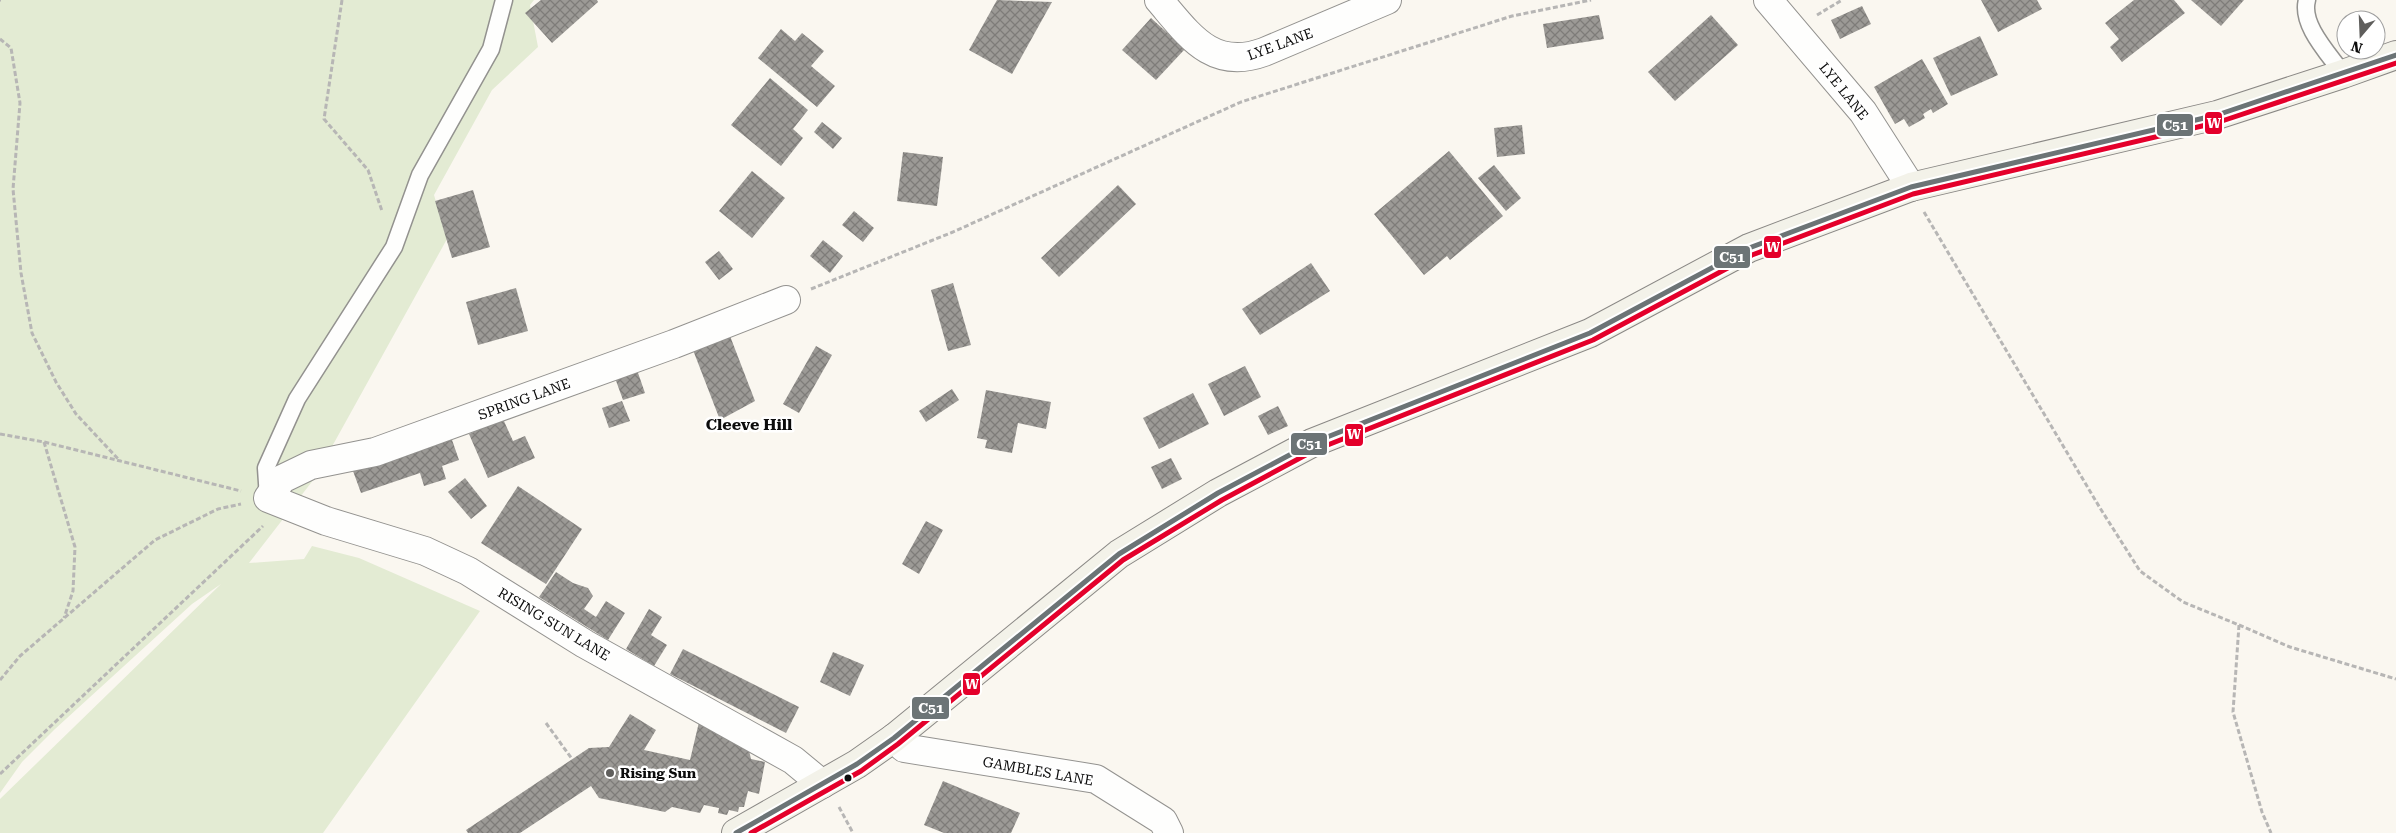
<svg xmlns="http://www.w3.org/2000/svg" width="2396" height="833" font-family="'Roboto Serif',serif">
  <defs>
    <pattern id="building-cross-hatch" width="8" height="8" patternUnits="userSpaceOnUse" patternTransform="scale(1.25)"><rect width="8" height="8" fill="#9c9a96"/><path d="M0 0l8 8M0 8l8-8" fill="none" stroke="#7e7c79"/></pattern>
  </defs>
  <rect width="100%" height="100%" fill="#faf7f0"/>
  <path fill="#e3ebd3" d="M0 0H534L530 5 538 47 492 90 434 195 447 239 314 479 249 563 304 559 312 546 359 558 480 611 323 833H0V799L221 584 192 604 55 729 22 762 0 793Z"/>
  <g fill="url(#building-cross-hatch)">
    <path d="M541 0H597L598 2 552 43 525 13Z"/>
    <path d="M997 0 1052 2 1012 74 969 50Z"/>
    <path d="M1981 0H2037L2042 9 1998 32Z"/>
    <path d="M2134 0H2174L2185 13 2122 62 2110 47 2119 39 2105 23Z"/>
    <path d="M2191 0H2244L2221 26Z"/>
    <path d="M1862 6 1871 24 1840 39 1831 20Z"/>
    <path d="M1599 15 1604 39 1547 48 1543 24Z"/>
    <path d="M1711 15 1738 45 1675 101 1648 72Z"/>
    <path d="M1151 18 1185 49 1156 80 1122 50Z"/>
    <path d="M781 29 795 41 802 33 824 51 811 66 835 86 817 107 758 58Z"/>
    <path d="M1980 36 1998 75 1951 96 1933 58Z"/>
    <path d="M1922 59 1948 104 1933 113 1931 109 1923 114 1925 118 1909 127 1904 119 1895 124 1874 87Z"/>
    <path d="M770 78 808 110 793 129 803 138 781 166 731 125Z"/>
    <path d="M822 122 842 138 833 149 814 132Z"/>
    <path d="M1522 125 1525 154 1497 157 1494 128Z"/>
    <path d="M1449 151 1503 216 1450 260 1447 256 1424 275 1374 214Z"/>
    <path d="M903 152 943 157 937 206 897 201Z"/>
    <path d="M1494 165 1521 198 1506 211 1478 178Z"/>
    <path d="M752 171 785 198 752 238 719 211Z"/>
    <path d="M1118 185 1136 204 1059 277 1041 258Z"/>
    <path d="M473 190 490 247 452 258 435 201Z"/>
    <path d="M854 211 874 228 863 242 842 225Z"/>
    <path d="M823 240 843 256 830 273 810 256Z"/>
    <path d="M719 251 733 269 719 280 705 262Z"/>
    <path d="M1311 263 1330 291 1260 335 1242 309Z"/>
    <path d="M953 283 971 345 948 351 931 290Z"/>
    <path d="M516 288 528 331 478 345 466 302Z"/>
    <path d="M730 336 755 401 720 420 693 350Z"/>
    <path d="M816 346 832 355 799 413 783 404Z"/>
    <path d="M1245 366 1261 397 1224 416 1208 384Z"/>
    <path d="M637 370 645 393 623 400 615 378Z"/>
    <path d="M952 389 959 400 926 422 919 411Z"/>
    <path d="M986 390 1051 402 1046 429 1018 423 1012 453 985 448 987 440 977 438Z"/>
    <path d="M1193 393 1209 424 1159 449 1143 418Z"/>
    <path d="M622 401 630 421 609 428 602 408Z"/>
    <path d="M1278 406 1288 426 1268 435 1258 416Z"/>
    <path d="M503 419 513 441 525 436 535 458 488 478 469 434Z"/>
    <path d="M451 437 459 460 442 466 446 479 424 486 420 473 361 493 353 471Z"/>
    <path d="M1171 458 1182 479 1162 489 1151 467Z"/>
    <path d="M465 478 487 506 471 519 448 492Z"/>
    <path d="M518 486 582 529 546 584 481 543Z"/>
    <path d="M926 521 943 530 919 574 902 564Z"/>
    <path d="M556 572 573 583 588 588 593 596 584 609 596 617 606 601 625 613 608 640 539 597Z"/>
    <path d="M649 609 662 617 651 635 667 645 654 666 626 649Z"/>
    <path d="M683 649 799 707 786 733 670 674Z"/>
    <path d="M833 652 864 665 850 696 820 682Z"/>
    <path d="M630 714 656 730 644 750 690 760 699 722 748 746 751 759 765 762 759 794 748 791 744 807H739L738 812 729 810 727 815 718 813 719 808 704 805 700 813 672 807 665 812 599 798 591 786 520 833H468L466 830 589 748 609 747Z"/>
    <path d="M943 781 1020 813 1011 833H944L924 825Z"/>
  </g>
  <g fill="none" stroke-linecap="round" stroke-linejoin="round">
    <g stroke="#93928f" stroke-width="19">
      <g id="lane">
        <path d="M2307 0C2300 25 2330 55 2343 74"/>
        <path d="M268 498 266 468 297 399 394 247 420 175 491 49 504 0"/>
      </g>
    </g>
    <g stroke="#93928f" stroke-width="30">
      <g id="street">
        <path d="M1159 0C1189 35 1212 71 1264 52L1387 0"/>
        <path d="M1768 0 1863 112 1911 187"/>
        <path d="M786 300 674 344 375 452 311 465 282 479 268 498 326 521 425 551 468 571 585 644 793 760 822 784"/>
        <path d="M894 738 904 748 1096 779 1163 821 1169 833"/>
      </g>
    </g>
    <g stroke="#8a8885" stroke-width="30">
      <path id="secondary" d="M736 833 857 764 894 738 1119 554 1218 493 1312 443 1590 333 1749 248 1911 187 2217 115 2343 74 2396 55"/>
    </g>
    <g stroke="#b7b6b5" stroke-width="3" stroke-dasharray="5 2.5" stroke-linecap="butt">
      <path d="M0 0H1"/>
      <path d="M342 0 324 119 368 170 382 211"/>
      <path d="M1817 15 1842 0"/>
      <path d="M0 39 11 48 20 103 13 189 21 273 32 333 56 382 76 414 120 461"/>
      <path d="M1924 212 2100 508 2140 571 2183 602 2239 625 2290 647 2396 679"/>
      <path d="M811 289 953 232 1241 102 1512 16 1591 0"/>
      <path d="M0 434 44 442 241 491"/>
      <path d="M44 442 75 547 73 591 64 618"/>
      <path d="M2239 625 2233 712 2262 812 2271 833"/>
      <path d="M0 680 20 656 155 540 218 509 241 504"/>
      <path d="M546 723 572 759"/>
      <path d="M0 774 263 526"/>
      <path d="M839 807 853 833"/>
    </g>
    <use href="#lane" stroke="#fefefd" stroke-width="16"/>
    <use href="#street" stroke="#fefefd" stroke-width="28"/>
    <use href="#secondary" stroke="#f3f2e9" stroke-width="28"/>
    <g stroke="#fff" stroke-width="9">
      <path id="bus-1" d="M736 833 857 764 894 738 1119 554 1218 493 1312 443 1590 333 1749 248 1911 187 2217 115 2396 55"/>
    </g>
    <g stroke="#fff" stroke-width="9">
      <path id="bus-2" d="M751 833 861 771 898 744 1123 560 1222 500 1315 450 1593 340 1752 255 1913 194 2219 122 2396 63"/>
    </g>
    <use href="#bus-1" stroke="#6c7476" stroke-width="5"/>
    <use href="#bus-2" stroke="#e4002b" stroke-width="5"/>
  </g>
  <circle fill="#5f5e5c" stroke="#fff" stroke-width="2" cx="610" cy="773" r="5"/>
  <circle fill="#0c0c0c" stroke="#fff" stroke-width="2" cx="848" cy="778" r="4.5"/>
  <g text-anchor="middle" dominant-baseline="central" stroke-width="5" stroke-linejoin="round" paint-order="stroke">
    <g font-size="14" fill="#0c0c0c" stroke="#fff">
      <text transform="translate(1280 44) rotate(-20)">LYE LANE</text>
      <text transform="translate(1844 91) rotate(51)">LYE LANE</text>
      <text transform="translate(524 399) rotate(-20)">SPRING LANE</text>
      <text transform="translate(554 624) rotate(31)">RISING SUN LANE</text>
      <text transform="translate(1038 771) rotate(10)">GAMBLES LANE</text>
    </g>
    <g font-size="14" font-weight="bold" fill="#0c0c0c" stroke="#fff" text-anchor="start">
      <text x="620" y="773">Rising Sun</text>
    </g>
    <g font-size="16" font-weight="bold" fill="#0c0c0c" stroke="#fff">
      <text x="749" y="424">Cleeve Hill</text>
    </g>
  </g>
  <g stroke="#fff" stroke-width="2">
    <rect x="2204" y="111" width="19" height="24" rx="5" fill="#e4002b"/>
    <rect x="2156" y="113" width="38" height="24" rx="5" fill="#6c7476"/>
    <rect x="1763" y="235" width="19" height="24" rx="5" fill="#e4002b"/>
    <rect x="1713" y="245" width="38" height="24" rx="5" fill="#6c7476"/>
    <rect x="1344" y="423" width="20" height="24" rx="5" fill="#e4002b"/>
    <rect x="1290" y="432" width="38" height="24" rx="5" fill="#6c7476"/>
    <rect x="962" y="672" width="19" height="24" rx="5" fill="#e4002b"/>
    <rect x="911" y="696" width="39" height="24" rx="5" fill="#6c7476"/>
  </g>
  <g font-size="14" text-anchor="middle" font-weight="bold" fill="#fff">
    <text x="2214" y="128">W</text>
    <text x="2175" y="130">C51</text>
    <text x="1773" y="252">W</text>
    <text x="1732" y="262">C51</text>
    <text x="1354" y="439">W</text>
    <text x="1309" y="449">C51</text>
    <text x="972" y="689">W</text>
    <text x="931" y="713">C51</text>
  </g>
  <g transform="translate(2361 35) rotate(199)"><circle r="24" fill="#ffffff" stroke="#9e9e9e"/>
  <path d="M0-4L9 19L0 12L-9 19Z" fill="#5f5e5c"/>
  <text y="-8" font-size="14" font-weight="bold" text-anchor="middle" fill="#0c0c0c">N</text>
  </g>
</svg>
